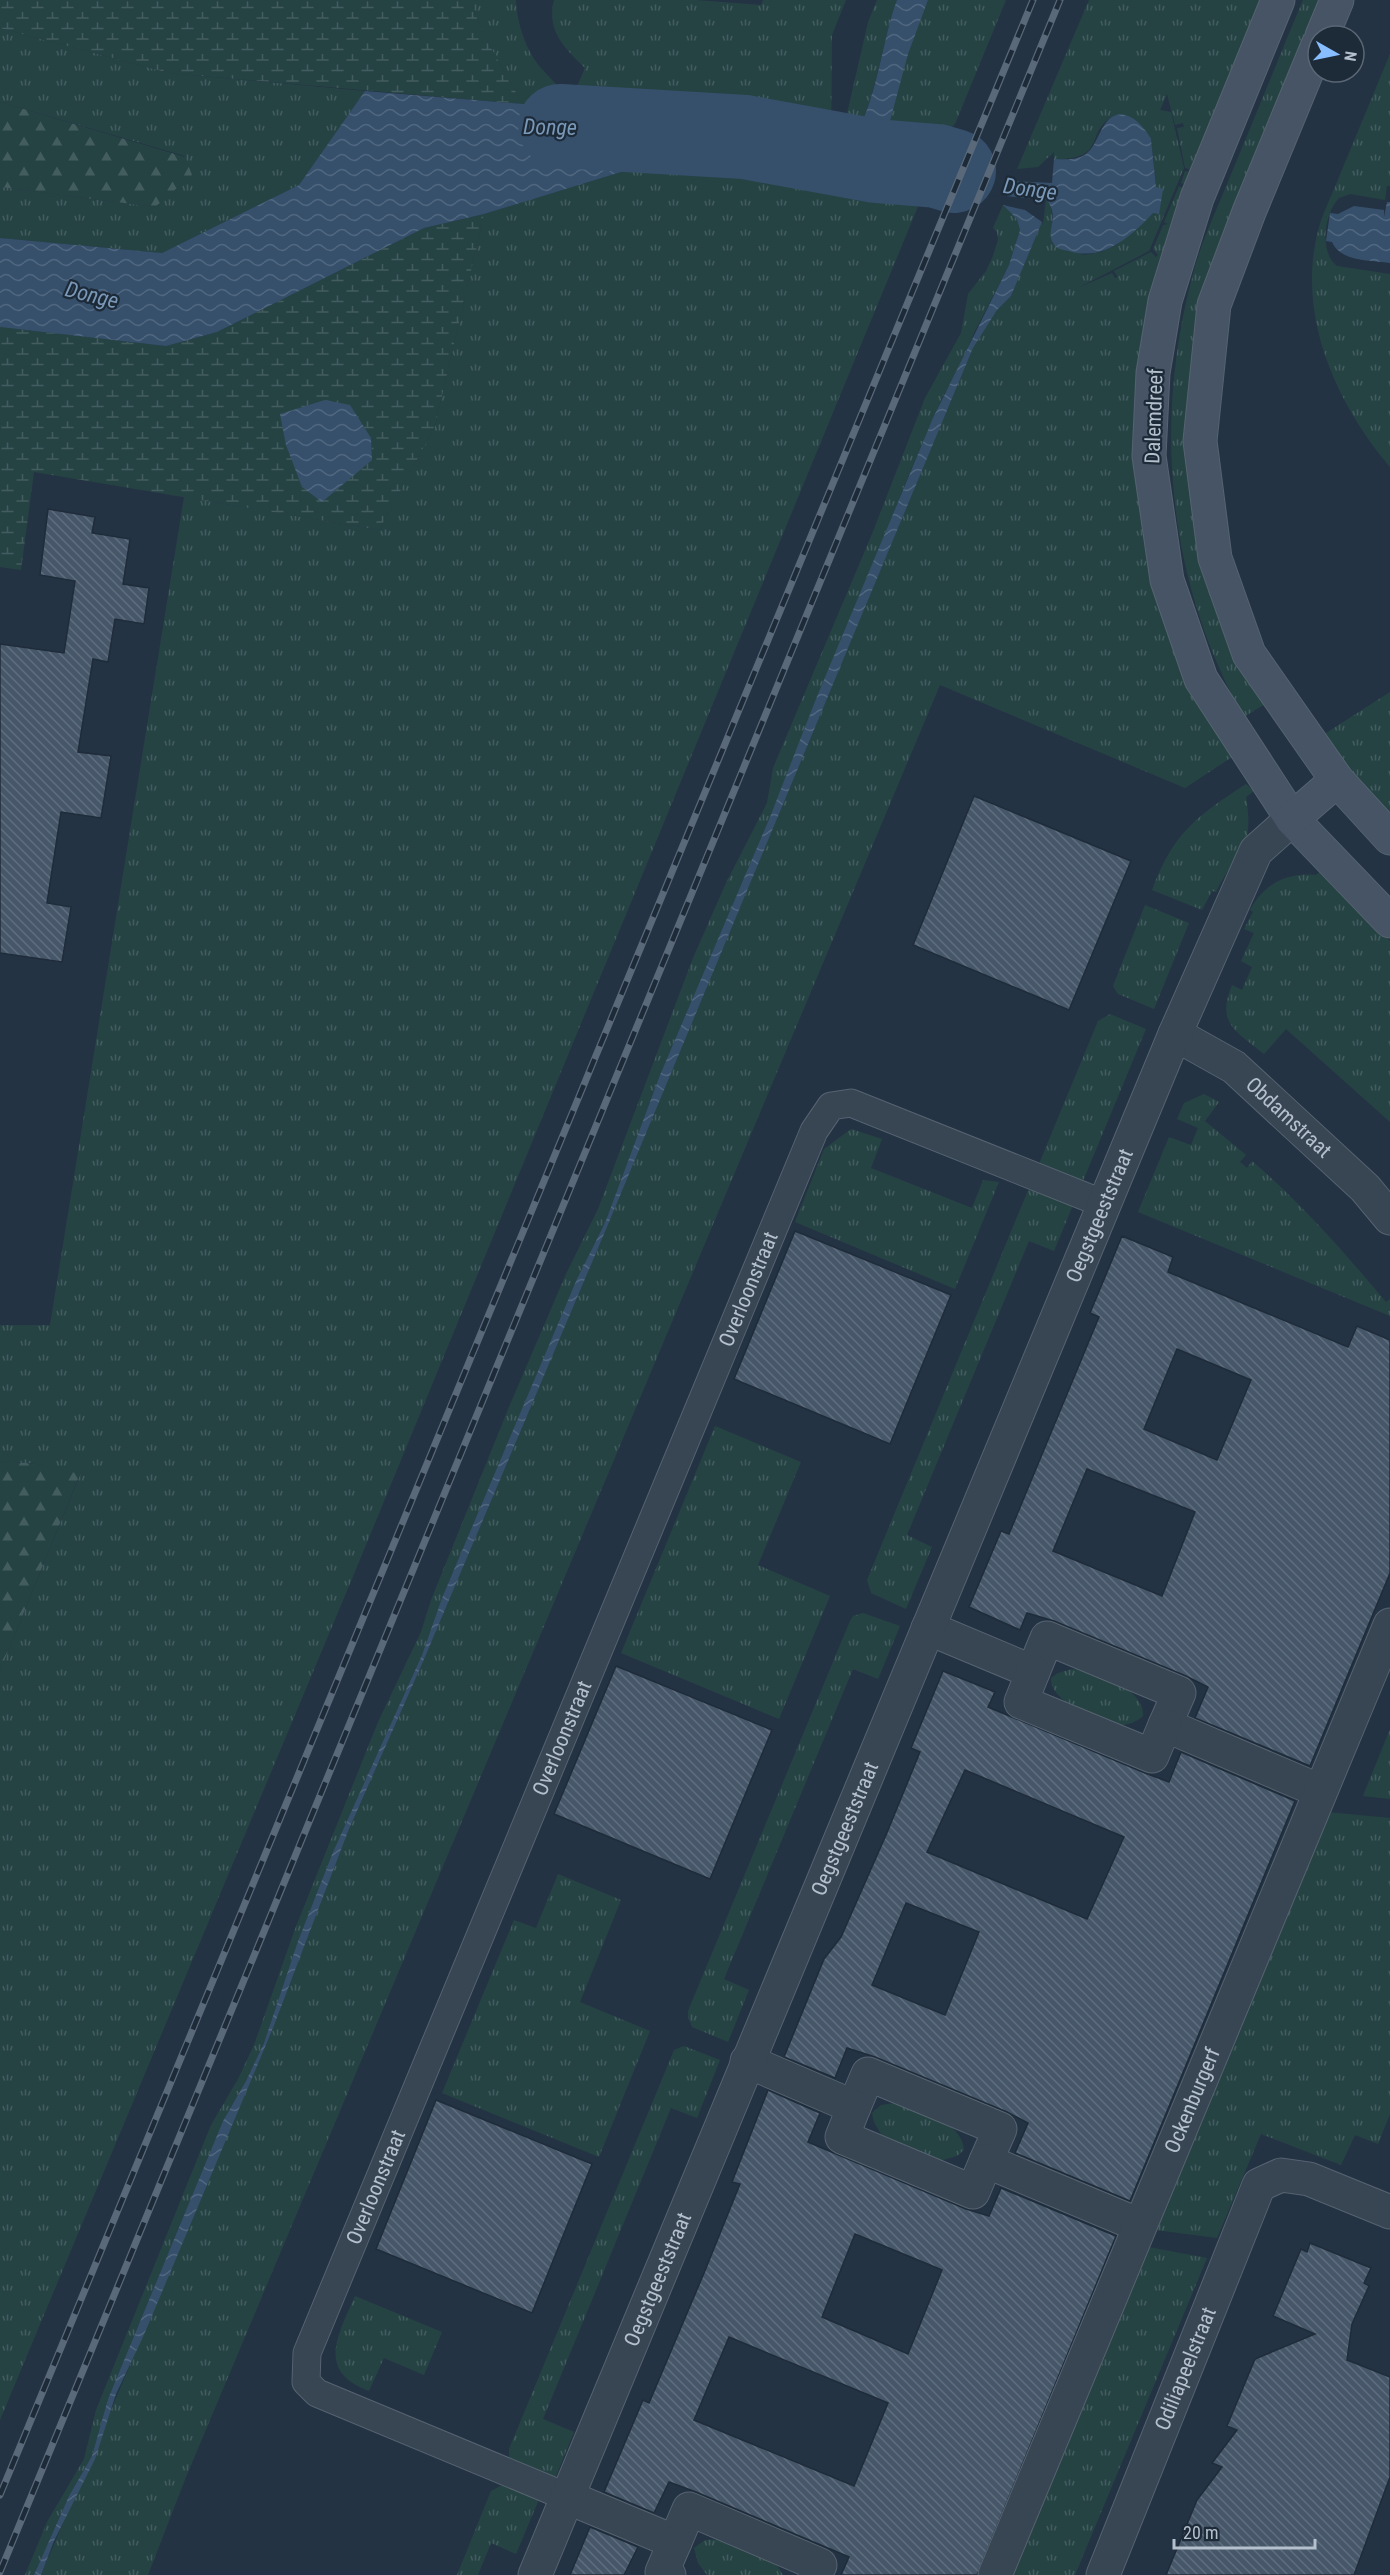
<svg xmlns="http://www.w3.org/2000/svg" width="1390" height="2575" font-family="'Roboto Condensed',sans-serif">
  <defs>
    <pattern id="grass-tufts" width="24" height="20" patternUnits="userSpaceOnUse" patternTransform="scale(1.5)"><rect width="24" height="20" fill="#264344"/><path d="M3 7l-1-3M5 7V3M7 7l1-3M15 17l-1-3M17 17v-4M19 17l1-3" fill="none" stroke="#435c5e"/></pattern>
    <pattern id="forest-firs" width="22" height="20" patternUnits="userSpaceOnUse" patternTransform="scale(1.5)"><rect width="22" height="20" fill="#264344"/><path d="M5 1l3.5 6h-7zM16 11l3.5 6h-7z" fill="#435c5e"/></pattern>
    <pattern id="wetland-marsh" width="20" height="14" patternUnits="userSpaceOnUse" patternTransform="scale(1.5)"><rect width="20" height="14" fill="#264344"/><path d="M1 5h8M5 5V1M11 12h8M15 12V8" fill="none" stroke="#435c5e"/></pattern>
    <pattern id="water-waves" width="16" height="10" patternUnits="userSpaceOnUse" patternTransform="scale(1.5)"><rect width="16" height="10" fill="#36506c"/><path d="M0 5q4-4 8 0t8 0" fill="none" stroke="#516780"/></pattern>
    <pattern id="building-back-hatch" width="6" height="6" patternUnits="userSpaceOnUse" patternTransform="scale(1.5)"><rect width="6" height="6" fill="#47576a"/><path d="M-1 5l2 2M0 0l6 6M5-1l2 2" fill="none" stroke="#5f6d7e"/></pattern>
  </defs>
  <rect width="100%" height="100%" fill="#233343"/>
  <g fill="url(#grass-tufts)" fill-rule="evenodd">
    <path d="M471 0H516C517 23 526 52 542 69 557 86 559 84 568 107L585 68C565 48 546 31 554 0H696L761 5 763 0H846L832 35 831 156 846 118 868 22 877 0H897C883 34 871 134 842 151L890 181 905 174 931 175 354 1574 0 2420V1671L80 1475 37 1464 0 1461V1325H50L184 497 379 530 435 426 484 214 673 156 679 117 522 104C505 69 481 38 471 0Z"/>
    <path d="M928 0H1006L955 124 951 128 918 129 907 123 901 137 909 142 910 155C900 150 891 142 889 131 886 104 917 27 928 0Z"/>
    <path d="M1089 0H1269L1143 362 1211 722 1232 757 1185 788 940 685 186 2477 148 2575H41L273 2028 349 1829 422 1664 607 1227 973 348 997 310 1011 296 1042 222 1043 224 1046 200C1058 214 1048 228 1053 244L1084 255 1101 252 1116 245 1153 213 1159 214 1151 139 1115 115C1083 131 1109 160 1054 159V152L1038 167 1017 169 1012 181ZM1167 94 1175 125 1183 123 1184 127 1177 128 1185 168 1189 169 1188 172 1185 171 1181 183 1187 185 1185 189 1179 186 1164 222 1168 224 1163 225 1153 249 1158 255 1156 257 1151 252 1114 271 1118 277 1115 278 1112 273 1078 288 1149 251 1184 168 1171 112 1160 110Z"/>
    <path d="M1303 0H1326L1193 390 1265 704 1244 717C1167 582 1153 422 1193 274 1202 239 1219 205 1232 172 1256 115 1279 57 1303 0Z"/>
    <path d="M0 28 169 73 365 91 299 185 162 253 0 238V187L155 207 185 156 0 102Z"/>
    <path d="M1390 54V186H1387L1385 200 1350 194 1339 198C1324 213 1319 253 1337 266L1390 274V467C1336 403 1295 314 1319 227 1324 210 1333 193 1339 177 1356 136 1373 95 1390 54Z"/>
    <path d="M1003 205 1017 219 1020 230 1009 265 974 333 956 375 943 396 910 472 770 817 660 1075 605 1223 577 1280 442 1598 422 1655 333 1852 298 1941 264 2043 246 2081 223 2121 108 2399 92 2456 69 2496 34 2575H25L47 2522 84 2459 96 2410 211 2125 238 2079 254 2045 295 1929 378 1722 421 1632 431 1600 509 1407 566 1274 598 1209 693 958 726 883 767 803 773 768 872 534 925 398 961 333 968 294 986 271 993 256 998 240 997 232 993 228Z"/>
    <path d="M1390 692V815L1363 786 1323 735Z"/>
    <path d="M1246 784 1254 791 1246 797C1255 851 1237 850 1216 892L1212 891 1202 910 1152 890C1173 833 1197 816 1246 784Z"/>
    <path d="M1321 871 1390 941V1122L1286 1029 1264 1054C1236 1031 1216 1024 1232 985L1242 990 1252 967 1241 961 1254 933 1244 929 1253 912 1250 910C1264 884 1287 872 1316 875Z"/>
    <path d="M1145 905 1189 923 1154 1009 1118 994 1113 986Z"/>
    <path d="M1110 1014 1146 1029 1054 1251 1029 1241 907 1535 932 1547 906 1609 871 1593 867 1580 1098 1021Z"/>
    <path d="M1204 1094 1219 1102 1205 1121 1246 1155 1240 1162 1247 1168 1252 1161C1302 1204 1344 1252 1386 1302L1390 1299V1316L1138 1212 1169 1137 1191 1145 1198 1128 1177 1119 1184 1103Z"/>
    <path d="M851 1129 882 1139 871 1168 972 1208 983 1180 999 1182 955 1289 795 1222 824 1149Z"/>
    <path d="M715 1426 801 1462 758 1565 830 1596 779 1719 621 1653Z"/>
    <path d="M863 1613 900 1626 878 1679 853 1669 724 1979 749 1990 728 2042 692 2027 688 2017V2011L850 1621 853 1616Z"/>
    <path d="M1072 1669C1093 1669 1146 1689 1143 1716 1136 1723 1122 1727 1112 1725 1094 1722 1049 1699 1051 1678L1058 1673Z"/>
    <path d="M1390 1729V1799L1363 1796Z"/>
    <path d="M1327 1812 1390 1818V2114L1378 2144 1355 2135 1341 2165 1261 2134 1217 2238 1148 2229Z"/>
    <path d="M558 1874 621 1900 580 2002 650 2031 599 2157 442 2093 514 1920 536 1928Z"/>
    <path d="M684 2046 720 2060 697 2118 671 2108 543 2419 574 2432 554 2481 509 2458V2449L672 2055 674 2050Z"/>
    <path d="M895 2103C919 2113 962 2120 964 2150L957 2156 939 2161 885 2141 874 2122 872 2113 881 2105Z"/>
    <path d="M1143 2246 1207 2258 1075 2575H1006Z"/>
    <path d="M355 2296 442 2332 424 2375 384 2358 369 2391C316 2371 338 2335 355 2296Z"/>
    <path d="M504 2484 540 2497 516 2554 491 2543 478 2575H457L491 2491Z"/>
    <path d="M720 2539 775 2562 783 2575H707L698 2563 694 2548 705 2540Z"/>
  </g>
  <g fill="url(#forest-firs)">
    <path d="M0 102 185 157 192 175 155 207 0 187Z"/>
    <path d="M0 1461 37 1464 80 1474 0 1671Z"/>
  </g>
  <g fill="url(#wetland-marsh)" fill-rule="evenodd">
    <path d="M0 0H471C481 38 505 69 522 104L169 73 0 28Z"/>
    <path d="M484 214 435 426 379 530 34 472 21 570 0 567V327L166 346 217 332 424 228ZM371 438 372 459 351 475Z"/>
  </g>
  <g fill="url(#water-waves)">
    <path d="M897 0H928L908 54 890 121 891 138 896 145 910 155 941 153 1012 181 1052 183 1054 159C1065 159 1076 161 1086 154 1101 143 1102 107 1128 116 1137 119 1146 130 1151 139L1156 187 1163 189 1159 214 1153 213C1131 236 1104 262 1069 251 1063 250 1056 249 1053 243 1045 230 1061 216 1046 200L1006 196 931 175 905 174 890 181 835 170 839 153C874 131 881 40 897 0Z"/>
    <path d="M365 91 679 117 673 156 484 214 424 228 217 332 166 346 0 327V238L162 253 299 185Z"/>
    <path d="M1387 202H1390V263C1370 260 1341 262 1332 242L1326 241 1330 213 1338 214 1354 206 1384 210V217Z"/>
    <path d="M1003 205 1025 210 1042 222 1011 296 997 310 973 348 607 1227 422 1664 349 1829 273 2028 143 2337 116 2394 95 2459 54 2541 41 2575H34L69 2496 92 2456 108 2399 223 2121 246 2081 264 2043 298 1941 333 1852 422 1655 442 1598 577 1279 605 1223 660 1075 770 817 816 699 933 418 1009 265 1020 230 1017 219Z"/>
    <path d="M325 400 350 405 371 438 372 460 322 502 302 487 286 445 280 414Z"/>
  </g>
  <path fill="#233343" d="M943 150 1014 178 1006 199 932 178Z"/>
  <g fill="none" stroke-linecap="round" stroke-linejoin="round">
    <path stroke="#36506c" stroke-width="84" d="M560 126 745 137 876 161 937 166 954 171"/>
  </g>
  <g fill="url(#building-back-hatch)" stroke="#1f2c3a" stroke-width="1.5" fill-rule="evenodd">
    <path d="M48 509 95 517 92 533 130 539 123 584 149 588 144 624 115 619 108 662 93 659 78 752 111 756 101 818 61 812 47 903 71 907 62 962 0 953V644L64 653 75 581 40 575Z"/>
    <path d="M974 796 1131 861 1069 1010 913 945Z"/>
    <path d="M795 1231 951 1295 890 1444 734 1379Z"/>
    <path d="M1122 1236 1173 1257 1168 1272 1348 1347 1357 1326 1390 1340V1573L1310 1766 1195 1718 1208 1687 1186 1676 1054 1621 1027 1613 1020 1630 969 1607 1001 1531 1009 1534 1099 1317 1090 1313ZM1177 1349 1251 1380 1217 1460 1144 1429ZM1087 1469 1195 1512 1162 1596 1053 1551Z"/>
    <path d="M616 1666 772 1730 710 1879 554 1814Z"/>
    <path d="M943 1671 995 1692 988 1707 1145 1773 1169 1782 1181 1752 1295 1801 1130 2201 1015 2153 1028 2123 1007 2112 875 2057 847 2048 835 2078 784 2057 824 1959 841 1937 886 1835 920 1752 911 1748ZM965 1770 1124 1837 1087 1919 927 1852ZM906 1903 979 1932 945 2015 872 1985Z"/>
    <path d="M768 2090 820 2113 808 2142 966 2209 989 2216 1001 2188 1116 2236 977 2575H841L849 2557 696 2492 669 2482 654 2513 604 2492 643 2400 649 2403 704 2273 740 2184 732 2182ZM855 2234 942 2270 908 2354 822 2317ZM729 2337 888 2403 854 2486 694 2420Z"/>
    <path d="M436 2100 592 2164 532 2313 376 2249Z"/>
    <path d="M1310 2243 1371 2268 1364 2283 1369 2286 1352 2324 1347 2360 1390 2377V2477L1354 2575H1166L1197 2500 1222 2467 1212 2463 1237 2430 1227 2426 1255 2359 1315 2334 1273 2316 1301 2249 1307 2252Z"/>
    <path d="M590 2527 638 2547 624 2575H570Z"/>
  </g>
  <g fill="none" stroke-linecap="round" stroke-linejoin="round">
    <g stroke="#566370" stroke-width="29">
      <g id="lane">
        <path id="s1" d="M567 2497 317 2393 306 2382 307 2353 814 1131 831 1106 851 1103 1104 1204"/>
      </g>
    </g>
    <g stroke="#566370" stroke-width="35">
      <g id="street">
        <path id="s2" d="M1175 1034 1234 1067 1365 1188 1390 1218"/>
        <path d="M928 1628 1033 1672 1047 1638 1179 1693 1165 1725 1320 1791"/>
        <path d="M1033 1672 1021 1702 1152 1756 1165 1725"/>
        <path d="M747 2061 854 2107 868 2074 1000 2129 986 2161 1139 2225"/>
        <path d="M854 2107 842 2137 973 2192 986 2161"/>
        <path d="M567 2497 675 2542 689 2509 820 2565 815 2575"/>
        <path id="s3" d="M535 2575 1175 1034 1256 851 1292 819"/>
        <path d="M669 2575 662 2572 675 2542"/>
        <path id="s4" d="M995 2575 1390 1625"/>
        <path id="s5" d="M1103 2575 1259 2185 1281 2175 1309 2179 1390 2212"/>
      </g>
    </g>
    <g stroke="#566370" stroke-width="35">
      <g id="secondary">
        <path d="M1278 0 1197 198 1165 301 1153 373 1149 456 1167 580 1201 679 1292 819 1390 921"/>
        <path d="M1322 36 1337 0"/>
        <path d="M1318 45 1249 212 1214 305 1200 441 1215 558 1249 654 1337 780 1390 838"/>
        <path d="M1292 819 1337 780"/>
      </g>
    </g>
    <use href="#lane" stroke="#384553" stroke-width="27"/>
    <use href="#street" stroke="#384553" stroke-width="33"/>
    <use href="#secondary" stroke="#465466" stroke-width="33"/>
    <g stroke="#5a697a" stroke-width="7">
      <g id="rail">
        <path d="M0 2495 1033 0"/>
        <path d="M0 2572 1060 0"/>
      </g>
    </g>
    <use href="#rail" stroke="#1d2a38" stroke-width="4.5" stroke-dasharray="14" stroke-linecap="butt"/>
  </g>
  <g text-anchor="middle" dominant-baseline="central" stroke-width="4.5" stroke-linejoin="round" paint-order="stroke">
    <g font-size="21" fill="#b5c0cd" stroke="#1d2a38">
      <text transform="translate(1154 416) rotate(-88)">Dalemdreef</text>
      <text stroke="none"><textPath href="#s2" startOffset="142">Obdamstraat</textPath></text>
      <text stroke="none"><textPath href="#s3" startOffset="1472">Oegstgeeststraat</textPath></text>
      <text stroke="none"><textPath href="#s1" startOffset="1467">Overloonstraat</textPath></text>
      <text stroke="none"><textPath href="#s1" startOffset="981">Overloonstraat</textPath></text>
      <text stroke="none"><textPath href="#s3" startOffset="808">Oegstgeeststraat</textPath></text>
      <text stroke="none"><textPath href="#s4" startOffset="514">Ockenburgerf</textPath></text>
      <text stroke="none"><textPath href="#s1" startOffset="495">Overloonstraat</textPath></text>
      <text stroke="none"><textPath href="#s3" startOffset="320">Oegstgeeststraat</textPath></text>
      <text stroke="none"><textPath href="#s5" startOffset="222">Odiliapeelstraat</textPath></text>
    </g>
    <g font-size="22" font-style="italic" fill="#7a98b7" stroke="#1d2a38">
      <text transform="translate(550 127) rotate(1)">Donge</text>
      <text transform="translate(1030 189) rotate(8)">Donge</text>
      <text transform="translate(92 295) rotate(14)">Donge</text>
    </g>
  </g>
  <g transform="translate(1336 54) rotate(99)"><circle r="28" fill="#1d2a38" stroke="#5a6674" stroke-width="1.5"/>
  <path d="M0-4.5L10 22L0 15L-10 22Z" fill="#88bdff"/>
  <text y="-9" font-size="16" font-weight="bold" text-anchor="middle" fill="#b5c0cd">N</text>
  </g>
  <path d="M1174 2539v9h141v-9" fill="none" stroke="#b5c0cd" stroke-width="3"/>
  <text x="1183" y="2539" font-size="18" fill="#b5c0cd" stroke="#1d2a38" stroke-width="4.5" paint-order="stroke">20 m</text>
</svg>
